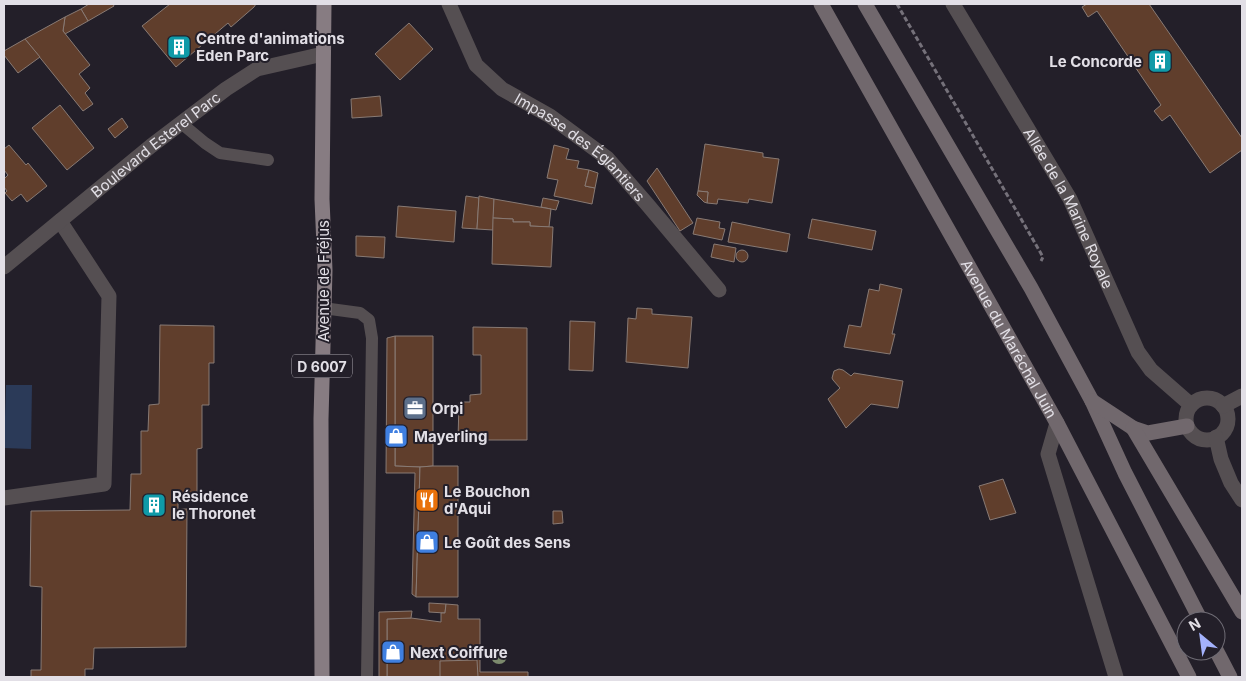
<svg xmlns="http://www.w3.org/2000/svg" width="1246" height="681" font-family="Inter,sans-serif">
  <rect width="100%" height="100%" fill="#231f29"/>
  <path fill="#2b3a58" d="M6 385H32L31 449 4 448Z"/>
  <g fill="#603e2c" stroke="#887a74">
    <path d="M89 4H113L114 6 88 21 81 9Z"/>
    <path d="M170 4H256L254 7 231 27 228 23 176 67 142 26Z"/>
    <path d="M1087 4H1149L1242 138V150L1210 173 1170 115 1162 121 1154 111 1161 105 1097 11 1088 17 1082 7Z"/>
    <path d="M81 9 88 21 65 34 63 31 65 17Z"/>
    <path d="M65 17 63 31 90 65 79 74 90 88 85 93 93 104 83 111 25 39Z"/>
    <path d="M409 23 433 49 400 80 375 54Z"/>
    <path d="M25 39 40 57 18 73 4 55V51Z"/>
    <path d="M380 96 382 116 352 118 351 99Z"/>
    <path d="M60 105 94 148 67 170 32 128Z"/>
    <path d="M122 118 128 127 115 138 108 129Z"/>
    <path d="M705 144 763 153V157L779 159 772 203 749 199 748 203 718 199 717 204 707 203 708 192 698 191Z"/>
    <path d="M9 145 26 165 28 163 47 186 27 202 21 194 12 201 5 193 7 191 4 187V179L8 175 4 170V149Z"/>
    <path d="M554 145 569 149 566 159 579 161 577 168 589 170 585 186 595 188 592 204 554 196 558 180 547 178Z"/>
    <path d="M657 168 693 223 680 231 647 181Z"/>
    <path d="M589 170 598 173 595 188 585 186Z"/>
    <path d="M698 191 708 192 707 203 704 202 697 195Z"/>
    <path d="M466 196 479 198 477 229 462 228Z"/>
    <path d="M479 196 494 199 493 230 477 229Z"/>
    <path d="M543 198 559 201 556 210 541 207Z"/>
    <path d="M494 199 551 209 549 227 530 226V222H513V219L493 218Z"/>
    <path d="M398 206 456 211 454 242 396 237Z"/>
    <path d="M493 218 513 219V222H530V226L553 227 551 267 492 264Z"/>
    <path d="M697 218 720 222 719 228 725 229 722 240 693 234Z"/>
    <path d="M812 219 876 231 872 250 808 238Z"/>
    <path d="M732 222 790 234 787 252 728 242Z"/>
    <path d="M356 236 385 237 384 258 356 256Z"/>
    <path d="M714 244 736 248 734 262 711 257Z"/>
    <circle cx="742" cy="256" r="6"/>
    <path d="M880 284 902 289 892 334H895L890 354 844 347 849 325 861 327 869 289 879 291Z"/>
    <path d="M637 308 652 309V314L692 317 688 368 626 362 628 318 636 319Z"/>
    <path d="M570 321 595 322 593 371 569 370Z"/>
    <path d="M160 325 214 326V363H209V405H202V448L197 449V501H178V509H187L186 647 94 648 93 669H85V677H31V670H41L42 587 30 586 31 511 130 510 131 474H141V431H148L149 405 159 404Z"/>
    <path d="M473 327 527 328V440H458L459 402H470V395L481 394V355H473Z"/>
    <path d="M395 336H433V466L420 467 395 466Z"/>
    <path d="M395 336V466L420 467 416 597 412 594 415 473H386L387 338Z"/>
    <path d="M839 369 843 370 851 376 854 373 903 381 898 408 871 404 846 428 828 399 840 388 833 380 832 378 834 371Z"/>
    <path d="M433 466H458V597H416L420 467Z"/>
    <path d="M1003 479 1016 513 990 520 979 486Z"/>
    <path d="M553 511H562L563 523 553 524Z"/>
    <path d="M429 603 446 604 445 613 429 612Z"/>
    <path d="M446 604 458 605V619H480V672H528V677H387V619L411 618 441 622V613H445Z"/>
    <path d="M412 611 411 618 387 619V677H379V612Z"/>
    <path d="M477 660 478 677H440V661Z"/>
  </g>
  <g fill="none" stroke-linecap="round" stroke-linejoin="round">
    <path stroke="#75717a" stroke-width="3" stroke-dasharray="5 2.5" stroke-linecap="butt" d="M897 4 1043 257 1041 261"/>
    <g stroke="#554f52" stroke-width="12">
      <path d="M181 123 205 143 220 153 268 160"/>
      <path d="M323 308 360 313 369 320 372 338 367 677"/>
    </g>
    <g stroke="#554f52" stroke-width="15">
      <path id="s1" d="M449 4 476 65 502 89 550 116 607 158 647 204 719 290"/>
      <path id="s2" d="M953 4 1070 199 1138 352 1151 370 1191 405"/>
      <circle cx="1207" cy="419" r="21"/>
      <path d="M1223 406 1242 396"/>
      <path d="M1057 423 1048 454 1116 677"/>
      <path d="M1216 437 1221 459 1231 483 1242 500"/>
      <path d="M4 498 104 484 109 296 60 221"/>
    </g>
    <path stroke="#554f52" stroke-width="15" id="s3" d="M4 267 151 146 226 89 257 69 323 54"/>
    <g stroke="#71686d" stroke-width="15">
      <path id="s4" d="M821 4 1057 423 1189 677"/>
      <path d="M865 4 1031 288 1092 401 1125 473 1201 621"/>
      <path d="M1092 401 1133 428 1148 433 1187 426"/>
      <path d="M1133 428 1242 612"/>
      <path d="M1216 650 1230 677"/>
    </g>
    <path stroke="#877c82" stroke-width="15" d="M322 677 321 419 325 270 322 199 324 4"/>
  </g>
  <circle fill="#7c8a6d" cx="499" cy="656" r="8"/>
  <defs>
    <g id="building-square" transform="scale(1.25)"><rect x="-9" y="-9" width="18" height="18" rx="4" fill="#0f9aa8" stroke="#231f29"/><path d="M-4-6H4V6H1V3H-1V6H-4ZM-2.5-4.3h1.7v1.8h-1.7ZM.8-4.3h1.7v1.8H.8ZM-2.5-1h1.7V.8h-1.7ZM.8-1h1.7V.8H.8Z" fill="#fff"/></g>
    <g id="office-square" transform="scale(1.25)"><rect x="-9" y="-9" width="18" height="18" rx="4" fill="#5c6f8a" stroke="#231f29"/><path d="M-6-3h4V-5.5h4V-3h4V5H-6ZM-1-4.5V-3h2v-1.5ZM-6 0V1H6V0Z" fill="#fff"/></g>
    <g id="shop-square" transform="scale(1.25)"><rect x="-9" y="-9" width="18" height="18" rx="4" fill="#3f7fe0" stroke="#231f29"/><path d="M-5-2.5h2.3a2.7 3.5 0 0 1 5.4 0H5L5.5 6h-11ZM-1.5-2.5h3a1.5 2.3 0 0 0-3 0Z" fill="#fff"/></g>
    <g id="restaurant-square" transform="scale(1.25)"><rect x="-9" y="-9" width="18" height="18" rx="4" fill="#e8710a" stroke="#231f29"/><path d="M-5-6h1v4h1v-4h1v4h1v-4h1v5L-1.5 .5V6h-2V.5L-5-1ZM5-6V6H3V1.5H1.5Q1.5-4 5-6Z" fill="#fff"/></g>
  </defs>
  <g fill-rule="evenodd">
    <use href="#building-square" x="179" y="47"/>
    <use href="#building-square" x="1160" y="61"/>
    <use href="#office-square" x="415" y="408"/>
    <use href="#shop-square" x="396" y="436"/>
    <use href="#restaurant-square" x="427" y="500"/>
    <use href="#building-square" x="154" y="505"/>
    <use href="#shop-square" x="427" y="542"/>
    <use href="#shop-square" x="393" y="652"/>
  </g>
  <g text-anchor="middle" dominant-baseline="central" stroke-width="4" stroke-linejoin="round" paint-order="stroke">
    <rect fill="#231f29" stroke="#a9a5ad" stroke-width="1" x="292" y="354.5" width="60" height="23" rx="4"/>
    <g font-size="14" font-weight="bold" fill="#e2dfe6">
      <text x="322" y="366">D 6007</text>
    </g>
    <g font-size="15" font-weight="bold" fill="#e2dfe6" stroke="#231f29" text-anchor="start">
      <text x="196" y="38">Centre d'animations<tspan x="196" dy="17">Eden Parc</tspan></text>
      <text x="1142" y="61" text-anchor="end">Le Concorde</text>
      <text x="432" y="408">Orpi</text>
      <text x="414" y="436">Mayerling</text>
      <text x="444" y="491">Le Bouchon<tspan x="444" dy="17">d'Aqui</tspan></text>
      <text x="172" y="496">Résidence<tspan x="172" dy="17">le Thoronet</tspan></text>
      <text x="444" y="542">Le Goût des Sens</text>
      <text x="410" y="652">Next Coiffure</text>
    </g>
    <g font-size="15" fill="#e2dfe6" stroke="#231f29">
      <text stroke="none"><textPath href="#s3" startOffset="195">Boulevard Esterel Parc</textPath></text>
      <text stroke="none"><textPath href="#s1" startOffset="200">Impasse des Églantiers</textPath></text>
      <text stroke="none"><textPath href="#s2" startOffset="235">Allée de la Marine Royale</textPath></text>
      <text transform="translate(323 281) rotate(-90)">Avenue de Fréjus</text>
      <text stroke="none"><textPath href="#s4" startOffset="384">Avenue du Maréchal Juin</textPath></text>
    </g>
  </g>
  <rect width="1246" height="681" fill="none" stroke="#e2dfe6" stroke-width="10"/>
  <g transform="translate(1201 636) rotate(331)"><circle r="24" fill="#231f29" stroke="#6f6c75"/>
  <path d="M0-4L9 19L0 12L-9 19Z" fill="#a4b2fc"/>
  <text y="-8" font-size="14" font-weight="bold" text-anchor="middle" fill="#e2dfe6">N</text>
  </g>
</svg>
